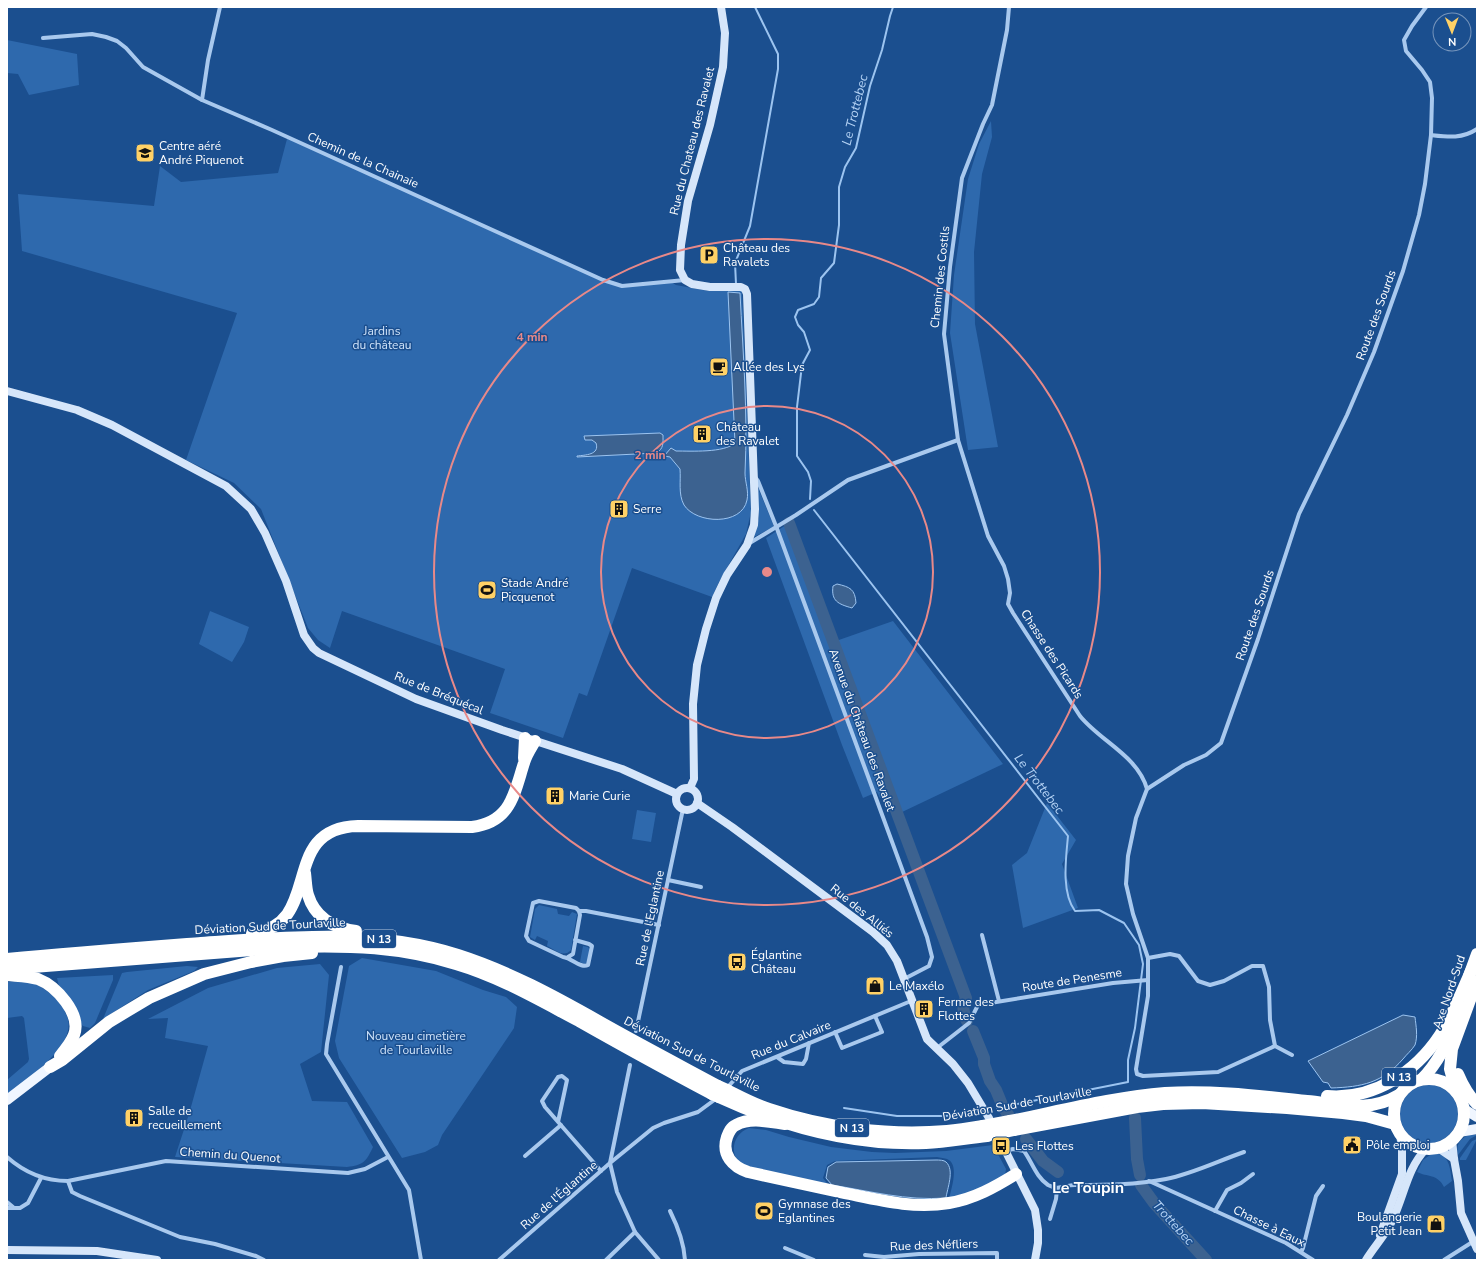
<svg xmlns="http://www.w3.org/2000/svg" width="1484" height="1267" font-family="'Nunito Sans',sans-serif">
  <rect width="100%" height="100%" fill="#1b4f8f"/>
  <g fill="#2e69ad">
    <path d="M7 40 77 54 79 85 29 95 18 74 7 73Z"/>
    <path d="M991 121 992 137 982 174 974 252 975 324 998 447 968 450 950 333 954 275 968 179 979 144Z"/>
    <path d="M287 139 297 141 585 271 622 286 671 282 676 285 708 291H742L751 512 746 534 719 582 712 597 632 568 587 696 579 693 563 738 490 713 505 669 342 611 330 648 318 640 308 628 261 509 234 483 186 460 237 313 22 251 18 194 154 206 160 166 181 182 278 173Z"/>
    <path d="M758 488 773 524V527L752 538 759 518 756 492Z"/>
    <path d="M789 523 836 641 893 621 1003 764 900 813 890 795 880 798 877 792 863 798 842 745 766 538Z"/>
    <path d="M210 611 249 627 244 642 232 662 199 644Z"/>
    <path d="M1047 803 1076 840 1062 864 1078 908 1023 928 1012 865 1027 853Z"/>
    <path d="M637 810 656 813 651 842 632 839Z"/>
    <path d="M539 905 557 909 558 914 569 916 572 912 577 914 571 950C564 958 555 950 547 946L548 941 537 936 535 940 530 937 535 909Z"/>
    <path d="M583 946 588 947 590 950 587 963 585 964 580 962Z"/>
    <path d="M362 958 436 971 483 990 506 997 517 1007 514 1028 442 1135 438 1145 425 1152 402 1158 339 1058 335 1041 349 966Z"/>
    <path d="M320 964 329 975 321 1052 300 1064 312 1101 347 1102 373 1147C366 1162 363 1165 347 1167L175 1157 189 1114 208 1046 165 1038 168 1018 148 1019 208 988 277 968Z"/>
    <path d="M187 966 198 967 194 971 148 990 103 1019 122 973 127 972Z"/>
    <path d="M113 975V980L95 1023 90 1028 83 1026 78 1021 72 1003 59 986 57 978Z"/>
    <path d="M7 982C14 982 22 981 29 982 41 985 54 995 61 1005 64 1009 66 1014 68 1019 75 1048 26 1079 7 1095V1080L28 1062 29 1059 24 1018 22 1016 7 1018Z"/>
    <circle cx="1429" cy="1114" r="29"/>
    <path d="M749 1128 766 1130 789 1137 831 1147 872 1152 895 1153 946 1151 993 1145 1006 1169 1005 1175 979 1189 949 1199C951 1189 960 1164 947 1159 945 1158 940 1158 937 1157L835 1161 827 1165 823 1178 830 1187 743 1165C741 1163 737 1161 736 1158 730 1146 737 1132 749 1128Z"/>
    <path d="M1469 1135H1477L1470 1139 1458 1155C1456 1145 1459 1139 1469 1135Z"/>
    <path d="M1477 1139 1466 1160H1460V1158L1472 1141Z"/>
    <path d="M1433 1153C1450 1154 1450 1168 1452 1181L1444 1187C1438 1174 1427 1177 1417 1172L1423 1160Z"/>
  </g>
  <g fill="#3c6290" stroke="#9cc4f0">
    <path d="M728 292 740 293C743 353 748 413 745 473 745 482 749 491 747 500 742 526 696 524 684 505 678 494 681 481 680 469L670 457 664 456 671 448 676 451C691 451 724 453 735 443Z"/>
    <path d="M660 433 663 435C663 443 664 449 656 453L577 457V456C585 455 600 455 596 443L592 440H585L584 436Z"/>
    <path d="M837 584C850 587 855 589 856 603L852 608C838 604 831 601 833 586Z"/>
    <path d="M1403 1015 1415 1017C1416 1026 1418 1036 1415 1045 1412 1050 1406 1055 1403 1059 1382 1083 1362 1087 1331 1088L1328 1083 1323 1082 1308 1061Z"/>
    <path d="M936 1160C939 1160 944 1160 946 1162 955 1170 947 1189 946 1198 907 1201 869 1191 832 1185L826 1178 828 1167 836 1162Z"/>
  </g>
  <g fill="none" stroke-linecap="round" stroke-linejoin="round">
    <g stroke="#9cc4f0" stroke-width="2">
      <path d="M736 284 735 263 750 226 778 69V54L755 7"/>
      <path d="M810 499 811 481 808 472 797 456V407L802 365 810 350 804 332 798 325 795 317 798 310 814 304 819 297 821 278 834 263 839 225V187L845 167 856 148 870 86 882 50 890 16 893 7"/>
      <path d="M814 510 1068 836C1066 858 1061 892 1075 911L1099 910 1124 923 1139 945 1143 964 1135 1028 1128 1060V1082L997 1108"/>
      <path d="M844 1108 897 1116H945L979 1111"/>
    </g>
    <g stroke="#3c6290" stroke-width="12">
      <path d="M789 523 966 998C962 1004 963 1014 967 1021"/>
      <path d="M973 1031 984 1058V1064L990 1081 996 1090 1003 1107 1009 1116"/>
      <path d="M1135 1118 1137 1159 1140 1175"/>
      <path d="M1026 1139 1043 1161 1058 1172"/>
      <path d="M1141 1185 1154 1203 1206 1260"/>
    </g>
    <g stroke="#a9c9ee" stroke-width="4">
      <path d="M1009 7 1007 30 992 105 983 124 962 178 950 267 944 334 958 440 988 536 1004 566 1008 579 1010 593 1008 604 1013 613 1080 716C1100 741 1138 756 1147 789"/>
      <path d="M43 38 92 34 106 37 117 41 126 48 143 67 202 100 272 130 603 280 622 286 685 280"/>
      <path d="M202 100 208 60 220 7"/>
      <path d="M1431 135C1448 137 1462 139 1477 129"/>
      <path d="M755 477 758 481 776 526 927 937 932 957 929 966 904 979"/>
      <path d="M748 544 796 515 848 480 958 440"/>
      <path d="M668 880 701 887"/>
      <path d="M579 911H586L659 925"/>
      <path d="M982 935 999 1001"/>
      <path d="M568 957 573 954 580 915 579 911 576 908 539 901 533 903 526 936 529 941 563 957C572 958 581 969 588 965L592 946 589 944 575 940"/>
      <path d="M1148 958 1170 954 1179 956 1198 981 1210 985 1224 981 1252 966H1263L1269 987 1270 1020 1275 1046 1292 1055"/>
      <path d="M341 967 327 1044 326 1054 409 1190 421 1260"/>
      <path d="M636 1031 683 809"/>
      <path d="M835 1032 842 1048 882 1032 875 1016"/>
      <path d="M1275 1046 1218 1072 1143 1076 1137 1074 1136 1069 1148 996V958L1133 914 1126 884 1128 856 1136 818 1147 789 1184 765 1206 755 1221 743 1258 639 1299 514 1347 415 1374 352 1403 271 1419 215 1425 184 1431 135 1432 98 1430 82 1422 70 1406 51 1404 40 1412 26 1426 7"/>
      <path d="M937 1048 969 1023 978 1005 1113 983 1148 980"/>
      <path d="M777 1057 784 1062 803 1064 806 1059 809 1043"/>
      <path d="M630 1065 610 1163 617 1192 635 1232 659 1260"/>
      <path d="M727 1088 742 1071 911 1001"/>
      <path d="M558 1122 567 1080 562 1076 558 1077 542 1101 545 1107 601 1171"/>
      <path d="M1005 1151 1013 1149 1024 1151C1032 1162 1036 1177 1048 1185 1059 1191 1064 1185 1075 1185 1105 1185 1136 1185 1166 1179 1192 1174 1218 1161 1244 1152"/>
      <path d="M525 1156 561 1125"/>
      <path d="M7 1157C25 1173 44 1181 68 1181L166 1161 348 1173 365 1169 388 1157"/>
      <path d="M68 1181 72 1192 80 1196 180 1237 215 1244 256 1256 264 1260"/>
      <path d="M1149 1181 1286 1243 1313 1260"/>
      <path d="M7 1202 13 1207"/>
      <path d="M7 1208H20L28 1203 41 1178"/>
      <path d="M670 1211C678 1227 684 1243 685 1260"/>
      <path d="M1215 1211 1227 1190 1241 1183 1253 1174"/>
      <path d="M1050 1219 1056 1199 1057 1189"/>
      <path d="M785 1248 814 1260"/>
      <path d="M1301 1252 1303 1248 1316 1196 1323 1186"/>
      <path d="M865 1255 884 1257 919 1254 997 1253V1260"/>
      <path d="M499 1260 610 1163 653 1128 664 1123 698 1112 717 1098"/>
      <path d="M606 1260 635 1232"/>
      <path d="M1444 1260 1474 1241"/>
    </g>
    <g stroke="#d6e6fa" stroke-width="8">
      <path d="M7 391 77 410 112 425 226 486 251 509 265 533 286 581 304 635 313 648 319 653 416 699 502 730 622 769 677 794"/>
      <path d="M690 788 694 779 693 704 697 665 706 629 716 598 727 575 747 545 754 525 755 509 747 294 745 289 741 287H710L692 284 685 280 680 270 681 245 688 201 710 125 723 67 725 33 721 7"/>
      <circle cx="687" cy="799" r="11"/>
      <path d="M697 803 732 827 873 932 887 945 897 961 927 1039 953 1064 968 1083 989 1118"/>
      <path d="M1452 1140 1454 1159 1458 1181 1461 1213 1477 1249"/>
      <path d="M1002 1144 1035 1210 1038 1230V1243L1035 1260"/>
      <path d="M1438 1148 1454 1159"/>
      <path d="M1380 1235 1402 1174V1149L1400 1134"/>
      <path d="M7 1250 97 1251 157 1260"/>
      <path d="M1366 1260C1374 1247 1386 1234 1392 1221 1404 1197 1407 1168 1426 1149"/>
    </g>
    <g stroke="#f0f6ff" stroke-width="10">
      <path d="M7 1100 50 1067"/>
      <path d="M1464 1109 1477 1117"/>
      <path d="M1459 1132 1477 1129"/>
    </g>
    <g stroke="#fff" stroke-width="12">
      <path d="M524 758 525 738"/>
      <path d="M305 873C306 881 306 889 308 895 315 918 334 928 356 931"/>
      <path d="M252 933C325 925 277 828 358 826L472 827C511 822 514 794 524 763 526 755 531 748 535 741"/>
      <path d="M7 959C72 953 137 948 201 943 288 937 373 928 458 955 508 971 554 996 600 1022 639 1044 679 1065 718 1086"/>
      <path d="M7 969 292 947C349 945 401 947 456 964 500 977 539 1000 579 1021 623 1046 667 1070 712 1094"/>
      <path d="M7 975C17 976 28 976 38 979 56 986 82 1014 74 1035 71 1043 65 1050 60 1056"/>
      <path d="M1469 976 1477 954"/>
      <path d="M50 1067 62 1060 109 1022 149 998 204 974 251 962 283 956 312 953"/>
      <path d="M1458 1074C1463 1086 1468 1095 1477 1104"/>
      <circle cx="1429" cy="1114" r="35"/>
      <path d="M1422 1079C1441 1060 1452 1034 1460 1009"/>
      <path d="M727 1090C741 1097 754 1104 769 1109 825 1128 888 1136 947 1131 959 1130 971 1128 983 1126"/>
      <path d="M1456 1091 1450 1069 1452 1049 1477 981"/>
      <path d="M1327 1096C1373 1100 1415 1073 1440 1035 1453 1015 1462 991 1472 969"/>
      <path d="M719 1097C784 1127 854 1146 926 1143 946 1142 967 1138 987 1136"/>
      <path d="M1010 1121C1060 1111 1115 1097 1165 1093 1213 1090 1260 1096 1307 1101 1340 1104 1369 1113 1399 1095"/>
      <path d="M785 1124C770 1122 750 1117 736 1125 731 1127 729 1132 727 1137 721 1155 733 1167 748 1172 780 1179 812 1186 844 1193 879 1200 913 1209 949 1203 974 1199 995 1187 1016 1174"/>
      <path d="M1014 1130 1137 1107 1163 1104 1202 1103 1287 1108 1343 1113 1366 1116 1395 1124"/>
    </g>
    <g stroke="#fff" stroke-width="12">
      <path d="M718 1086 727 1090"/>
      <path d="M712 1094 719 1097"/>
      <path d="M983 1126 1010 1121"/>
      <path d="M987 1136 1014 1130"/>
    </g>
  </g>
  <g fill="none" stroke="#e88989" stroke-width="2">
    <circle cx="767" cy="572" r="166"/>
    <circle cx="767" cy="572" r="333"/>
  </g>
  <defs>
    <g id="school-square" transform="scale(1)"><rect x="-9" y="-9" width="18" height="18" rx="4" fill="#ffd166" stroke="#1b4f8f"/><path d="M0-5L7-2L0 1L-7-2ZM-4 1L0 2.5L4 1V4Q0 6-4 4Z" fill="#111"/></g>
    <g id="parking-square" transform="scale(1)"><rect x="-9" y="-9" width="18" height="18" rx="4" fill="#ffd166" stroke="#1b4f8f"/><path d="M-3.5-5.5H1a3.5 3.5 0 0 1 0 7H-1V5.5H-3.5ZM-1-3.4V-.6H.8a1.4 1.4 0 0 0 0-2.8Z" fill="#111"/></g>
    <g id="cafe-square" transform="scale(1)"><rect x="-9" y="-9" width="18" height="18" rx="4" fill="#ffd166" stroke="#1b4f8f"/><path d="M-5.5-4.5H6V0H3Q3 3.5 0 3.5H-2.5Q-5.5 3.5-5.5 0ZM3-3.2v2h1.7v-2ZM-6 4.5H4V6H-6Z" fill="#111"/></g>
    <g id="building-square" transform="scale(1)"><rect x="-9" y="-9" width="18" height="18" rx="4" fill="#ffd166" stroke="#1b4f8f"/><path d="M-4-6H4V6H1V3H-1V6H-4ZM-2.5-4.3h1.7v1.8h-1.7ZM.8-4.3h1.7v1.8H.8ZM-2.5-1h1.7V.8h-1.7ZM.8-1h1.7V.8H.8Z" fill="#111"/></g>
    <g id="stadium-square" transform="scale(1)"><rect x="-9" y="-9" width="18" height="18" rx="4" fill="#ffd166" stroke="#1b4f8f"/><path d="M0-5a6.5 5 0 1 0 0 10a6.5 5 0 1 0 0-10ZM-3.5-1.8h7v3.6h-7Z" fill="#111"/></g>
    <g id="bus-square" transform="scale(1)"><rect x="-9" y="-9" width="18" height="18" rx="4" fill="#ffd166" stroke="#1b4f8f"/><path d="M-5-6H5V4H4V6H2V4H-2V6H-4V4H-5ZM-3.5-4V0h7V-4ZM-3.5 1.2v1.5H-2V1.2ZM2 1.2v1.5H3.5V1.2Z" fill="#111"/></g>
    <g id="shop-square" transform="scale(1)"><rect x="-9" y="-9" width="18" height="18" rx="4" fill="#ffd166" stroke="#1b4f8f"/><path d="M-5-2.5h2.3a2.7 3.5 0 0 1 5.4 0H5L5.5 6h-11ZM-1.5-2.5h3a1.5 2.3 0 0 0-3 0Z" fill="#111"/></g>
    <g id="civic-square" transform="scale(1)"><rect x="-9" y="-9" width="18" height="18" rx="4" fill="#ffd166" stroke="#1b4f8f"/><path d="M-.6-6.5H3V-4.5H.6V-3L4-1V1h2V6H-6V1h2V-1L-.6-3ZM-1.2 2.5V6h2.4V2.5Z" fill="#111"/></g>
  </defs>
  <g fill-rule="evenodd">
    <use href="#school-square" x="145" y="153"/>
    <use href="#parking-square" x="709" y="255"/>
    <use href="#cafe-square" x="719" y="367"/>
    <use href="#building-square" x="702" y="434"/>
    <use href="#building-square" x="619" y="509"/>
    <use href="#stadium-square" x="487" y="590"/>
    <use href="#building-square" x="555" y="796"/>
    <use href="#bus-square" x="737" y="962"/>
    <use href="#shop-square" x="875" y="986"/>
    <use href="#building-square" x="924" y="1009"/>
    <use href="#building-square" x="134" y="1118"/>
    <use href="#civic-square" x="1352" y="1145"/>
    <use href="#bus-square" x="1001" y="1146"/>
    <use href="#stadium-square" x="764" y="1211"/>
    <use href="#shop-square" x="1436" y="1224"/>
  </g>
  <g text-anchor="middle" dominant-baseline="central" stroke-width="3" stroke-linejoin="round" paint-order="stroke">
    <g fill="#1b4f8f" stroke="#bbcadd" stroke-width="1">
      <rect x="362" y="930" width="34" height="18" rx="3"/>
      <rect x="1382" y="1068" width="34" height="18" rx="3"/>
      <rect x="835" y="1119" width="34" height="18" rx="3"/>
    </g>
    <g font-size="11" font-weight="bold" fill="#fff">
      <text x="379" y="939">N 13</text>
      <text x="1399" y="1077">N 13</text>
      <text x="852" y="1128">N 13</text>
    </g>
    <g font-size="12" fill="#fff" stroke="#1b4f8f">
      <text transform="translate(692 141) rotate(-76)">Rue du Chateau des Ravalet</text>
      <text transform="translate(363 160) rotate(24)">Chemin de la Chainaie</text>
      <text transform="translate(940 277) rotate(-84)">Chemin des Costils</text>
      <text transform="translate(1376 315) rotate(-70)">Route des Sourds</text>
      <text transform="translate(1255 615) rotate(-71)">Route des Sourds</text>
      <text transform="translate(1052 654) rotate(57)">Chasse des Picards</text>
      <text transform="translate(439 693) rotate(22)">Rue de Bréquécal</text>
      <text transform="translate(862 730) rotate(70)">Avenue du Château des Ravalet</text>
      <text transform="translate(862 911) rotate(39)">Rue des Alliés</text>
      <text transform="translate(650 918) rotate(-78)">Rue de l'Eglantine</text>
      <text transform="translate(270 926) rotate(-3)">Déviation Sud de Tourlaville</text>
      <text transform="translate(1072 980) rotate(-9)">Route de Penesme</text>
      <text transform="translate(1449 992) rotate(-71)">Axe Nord-Sud</text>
      <text transform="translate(791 1040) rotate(-22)">Rue du Calvaire</text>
      <text transform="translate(692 1054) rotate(27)">Déviation Sud de Tourlaville</text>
      <text transform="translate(1017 1104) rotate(-10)">Déviation Sud de Tourlaville</text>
      <text transform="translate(230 1155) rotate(4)">Chemin du Quenot</text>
      <text transform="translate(559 1195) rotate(-41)">Rue de l'Églantine</text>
      <text transform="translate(1269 1226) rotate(26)">Chasse à Eaux</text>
      <text transform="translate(934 1245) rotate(-2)">Rue des Néfliers</text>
    </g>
    <g font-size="12" fill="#fff" stroke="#1b4f8f" text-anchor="start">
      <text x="159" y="146">Centre aéré<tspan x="159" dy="14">André Piquenot</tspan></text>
      <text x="723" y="248">Château des<tspan x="723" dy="14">Ravalets</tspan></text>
      <text x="733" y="367">Allée des Lys</text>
      <text x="716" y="427">Château<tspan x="716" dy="14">des Ravalet</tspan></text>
      <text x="633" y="509">Serre</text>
      <text x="501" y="583">Stade André<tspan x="501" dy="14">Picquenot</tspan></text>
      <text x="569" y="796">Marie Curie</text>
      <text x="751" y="955">Églantine<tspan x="751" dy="14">Château</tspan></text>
      <text x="889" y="986">Le Maxélo</text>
      <text x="938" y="1002">Ferme des<tspan x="938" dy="14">Flottes</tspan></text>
      <text x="148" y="1111">Salle de<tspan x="148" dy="14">recueillement</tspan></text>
      <text x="1366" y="1145">Pôle emploi</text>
      <text x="1015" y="1146">Les Flottes</text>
      <text x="778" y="1204">Gymnase des<tspan x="778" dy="14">Eglantines</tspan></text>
      <text x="1422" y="1217" text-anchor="end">Boulangerie<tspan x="1422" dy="14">Petit Jean</tspan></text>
    </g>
    <g font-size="12" fill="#cfe3fa" stroke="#1b4f8f">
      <text x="382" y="331">Jardins<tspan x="382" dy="14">du château</tspan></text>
      <text x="416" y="1036">Nouveau cimetière<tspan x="416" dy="14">de Tourlaville</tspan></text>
    </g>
    <g font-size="13" font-style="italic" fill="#b5d3f5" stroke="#1b4f8f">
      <text transform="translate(855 110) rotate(-76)">Le Trottebec</text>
      <text transform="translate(1039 784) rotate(52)">Le Trottebec</text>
      <text transform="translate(1173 1223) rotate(48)">Trottebec</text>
    </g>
    <g font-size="16" font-weight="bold" fill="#fff" stroke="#1b4f8f">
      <text x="1088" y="1188">Le Toupin</text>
    </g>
  </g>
  <circle cx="767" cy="572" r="6" fill="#e88989" stroke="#1b4f8f" stroke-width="2"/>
  <g font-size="12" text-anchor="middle" font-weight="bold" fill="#e88989" stroke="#1b4f8f" stroke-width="3" stroke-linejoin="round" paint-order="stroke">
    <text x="532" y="341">4 min</text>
    <text x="650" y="459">2 min</text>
  </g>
  <rect width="1484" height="1267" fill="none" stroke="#ffffff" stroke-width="16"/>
  <g transform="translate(1452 32) rotate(179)"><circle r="19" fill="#1b4f8f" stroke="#7695bc"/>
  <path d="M0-3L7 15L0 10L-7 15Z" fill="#ffd166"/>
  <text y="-6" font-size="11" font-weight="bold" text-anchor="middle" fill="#ffffff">N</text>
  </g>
</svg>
